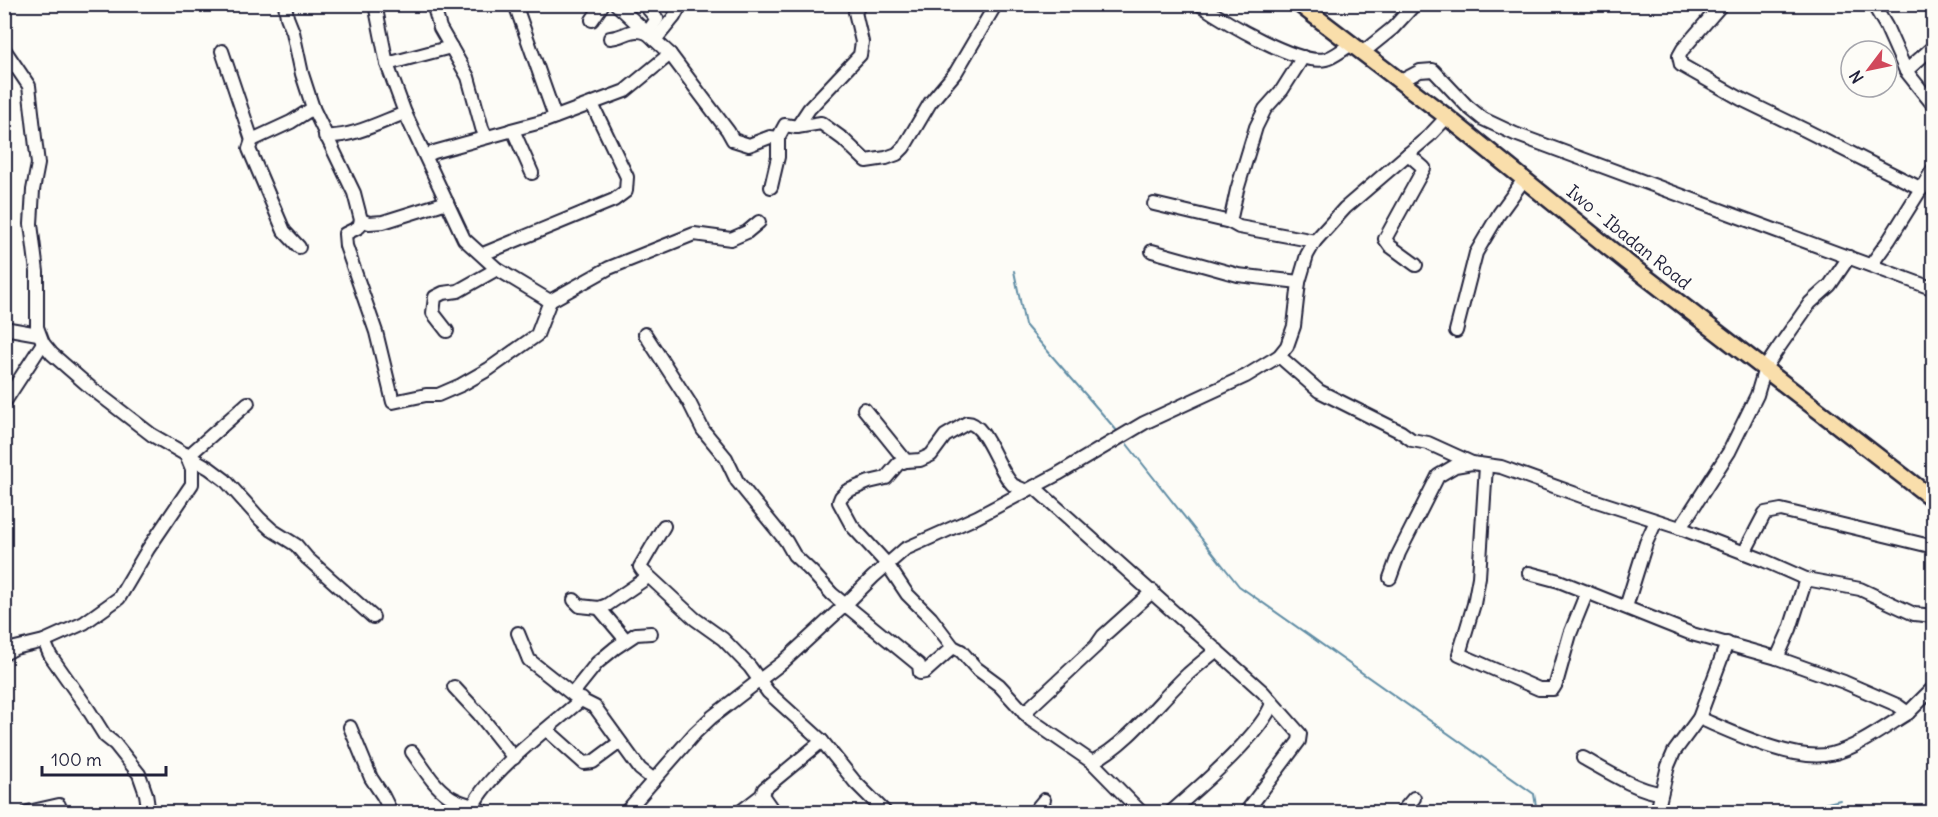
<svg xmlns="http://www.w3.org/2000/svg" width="1938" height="817" font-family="Delius,sans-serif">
  <rect width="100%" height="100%" fill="#fdfcf7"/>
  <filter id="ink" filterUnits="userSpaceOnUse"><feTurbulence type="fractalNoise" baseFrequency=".0167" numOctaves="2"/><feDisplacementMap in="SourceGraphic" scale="12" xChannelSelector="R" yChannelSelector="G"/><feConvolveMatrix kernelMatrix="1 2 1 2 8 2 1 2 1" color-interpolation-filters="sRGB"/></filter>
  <g filter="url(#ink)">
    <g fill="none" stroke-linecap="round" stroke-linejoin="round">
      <g stroke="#618da5" stroke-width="2">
        <path d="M1014 271 1025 325 1118 432"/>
        <path d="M1123 439 1239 586 1534 794 1537 812"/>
        <path d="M1792 812 1840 800"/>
      </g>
      <g stroke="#22223b" stroke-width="16">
        <g id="minor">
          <path d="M285 4 287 17 293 32 302 74 313 108 354 193 361 220 359 227 345 234 346 246 376 332 393 402 426 395H438L461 385 489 369 537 335 550 301 497 269 464 239 405 113 387 64 375 4"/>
          <path d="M433 4 440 28 468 77 482 128 486 137"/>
          <path d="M515 4 555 117"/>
          <path d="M616 4 670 54 728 131 733 140 749 145 770 137 778 138 785 125 797 127 821 123 843 139 866 161 886 158 897 154 904 147 930 103 956 72 996 4"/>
          <path d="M1199 4C1224 21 1298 66 1326 59 1334 57 1343 49 1351 45"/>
          <path d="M1722 4 1683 49 1679 56 1681 65 1741 99 1805 130 1922 189"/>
          <path d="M1873 4 1886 26 1906 71 1934 106"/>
          <path d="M592 20 603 4"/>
          <path d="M610 38C625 37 630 27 647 33L657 19 644 4"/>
          <path d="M655 40 674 17 681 4"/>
          <path d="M4 49 29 86 38 164 33 190 31 224 37 272V327L43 343 52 354 91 388 152 435 209 468 225 480 260 519 272 530 296 545 307 558 373 617"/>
          <path d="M222 51 252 140"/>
          <path d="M1362 53 1393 28 1415 4"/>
          <path d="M1303 57 1282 90 1265 109 1256 127 1237 190 1230 222 1239 227 1315 241"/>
          <path d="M387 64 451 47"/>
          <path d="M1906 71 1934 46"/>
          <path d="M1399 82 1420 71 1433 70 1467 106 1483 119 1515 134 1934 289"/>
          <path d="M797 127 809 109 860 55 862 42 855 12 860 4"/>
          <path d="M511 130 545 121 625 91 670 54"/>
          <path d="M325 136C351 138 381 122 405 113"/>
          <path d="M1408 154 1424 168 1385 239 1390 246 1416 265"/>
          <path d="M426 156 434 152 513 130 532 173"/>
          <path d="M771 187 778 157V138"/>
          <path d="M1154 204 1230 222"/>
          <path d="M361 220 369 223 383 222 447 202"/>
          <path d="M299 247 284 231 249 149 252 140 291 122 313 108"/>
          <path d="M1152 251 1238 275 1299 282"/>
          <path d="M483 254 614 200 626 191 627 177 592 104"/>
          <path d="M1871 265 1889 240 1934 168"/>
          <path d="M550 301 609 268 694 234 731 239 747 232 759 222"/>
          <path d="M4 328 38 334"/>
          <path d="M447 331 433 313 435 297 443 293 458 291 497 269"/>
          <path d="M1456 331 1476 253 1499 214 1525 178"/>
          <path d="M645 334 689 402 703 430 726 458 737 481 786 541 794 555 812 572 832 594 919 665 920 673 925 672 953 647"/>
          <path d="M1279 356 1319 391 1401 432 1412 440 1428 443 1472 463 1501 467 1587 498 1680 528 1763 560 1806 579 1860 589 1914 614 1934 616"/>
          <path d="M4 403 43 343"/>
          <path d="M864 409 906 461"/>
          <path d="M187 457 248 403"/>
          <path d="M1486 466 1479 577 1474 604 1459 654 1539 689H1553L1556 684 1570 634 1587 592"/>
          <path d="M1034 487 1263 692 1300 734 1299 741 1246 812"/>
          <path d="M1026 491C1022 489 1017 487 1013 485 998 472 986 422 967 423L945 436 931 455 920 460 906 461 898 464 886 478 869 482 847 491 841 497 839 502 852 526 887 564 907 594 931 618 953 647 961 651 976 668 999 685 1031 720 1092 762 1141 812"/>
          <path d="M664 526 640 567 642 570 695 619 723 639 750 667 768 692 822 741 855 782 885 812"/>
          <path d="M1680 528 1729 452 1757 395 1765 368 1777 350 1810 303 1830 285 1849 257"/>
          <path d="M1744 553 1765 513 1781 510 1934 547"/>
          <path d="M1529 573 1559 581 1692 634 1777 658 1844 682 1897 705 1908 713 1934 687"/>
          <path d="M1390 578 1399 553 1438 476 1455 466 1472 463"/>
          <path d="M574 600 580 606 599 608 607 605 648 577"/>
          <path d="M1626 607 1646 543 1656 521"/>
          <path d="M599 608 626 640"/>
          <path d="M518 633 529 660 577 698 595 707 640 769 654 780"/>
          <path d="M44 641 50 655 88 709 105 736 115 744 139 774 146 794 148 807 143 812"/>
          <path d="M4 654 15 648 44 641 84 623 119 598 148 549 192 484V469L187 457"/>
          <path d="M1777 658 1790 629 1806 579"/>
          <path d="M454 687 479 714 514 758"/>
          <path d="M573 693 597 663 615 648 636 634 651 633"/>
          <path d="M1024 713 1096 646 1103 636 1153 591"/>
          <path d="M1699 718C1732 732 1795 763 1831 754 1857 748 1885 727 1908 713"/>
          <path d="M350 727 371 778 383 796 391 812"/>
          <path d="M547 730 584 763 593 762 620 742"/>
          <path d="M412 752C423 767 433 785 449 796 460 804 474 804 484 812"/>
          <path d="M1583 758C1603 769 1639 792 1661 793"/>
          <path d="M1092 762C1129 743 1158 702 1188 674 1197 666 1207 658 1217 650"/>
          <path d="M473 806C488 773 552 725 582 699"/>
          <path d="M28 812 59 805"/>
          <path d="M626 812 695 733 712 717 783 662 845 605 873 577 905 549 977 517 1058 474 1144 423 1246 376 1279 356 1287 346 1294 326 1299 282 1307 255 1315 241 1345 208 1429 136 1447 117"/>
          <path d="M740 812 762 795"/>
          <path d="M774 812 762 795 764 789 822 741"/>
          <path d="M1034 812 1044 800"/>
          <path d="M1171 812C1196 790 1263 733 1272 703"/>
          <path d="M1402 812 1414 798"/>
          <path d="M1657 812 1668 766 1674 752 1699 718 1727 643"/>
        </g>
      </g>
      <g stroke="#22223b" stroke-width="20">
        <path id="major" d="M1299 4 1447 117 1629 264 1934 500"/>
      </g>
      <use href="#minor" stroke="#fdfcf7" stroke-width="12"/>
      <use href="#major" stroke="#f9deab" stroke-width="15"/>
    </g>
  </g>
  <g text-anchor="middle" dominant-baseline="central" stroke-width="4.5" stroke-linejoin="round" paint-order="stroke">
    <g font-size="18" fill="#22223b" stroke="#fdfcf7">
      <text transform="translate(1629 237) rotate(39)">Iwo - Ibadan Road</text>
    </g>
  </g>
  <rect width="1938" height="817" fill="none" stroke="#fdfcf7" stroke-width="24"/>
  <rect x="12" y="12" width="1914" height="793" fill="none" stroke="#22223b" stroke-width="2" filter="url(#ink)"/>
  <g transform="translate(1869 69) rotate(238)"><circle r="28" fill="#fdfcf7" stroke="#a5a5ac" stroke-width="1.5"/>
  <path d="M0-4.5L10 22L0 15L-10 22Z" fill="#d1495b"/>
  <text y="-9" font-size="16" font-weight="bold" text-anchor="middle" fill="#22223b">N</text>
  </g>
  <path d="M42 766v9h124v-9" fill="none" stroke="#22223b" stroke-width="3"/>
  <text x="51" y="766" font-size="18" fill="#22223b" stroke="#fdfcf7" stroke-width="4.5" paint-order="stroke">100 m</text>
</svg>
